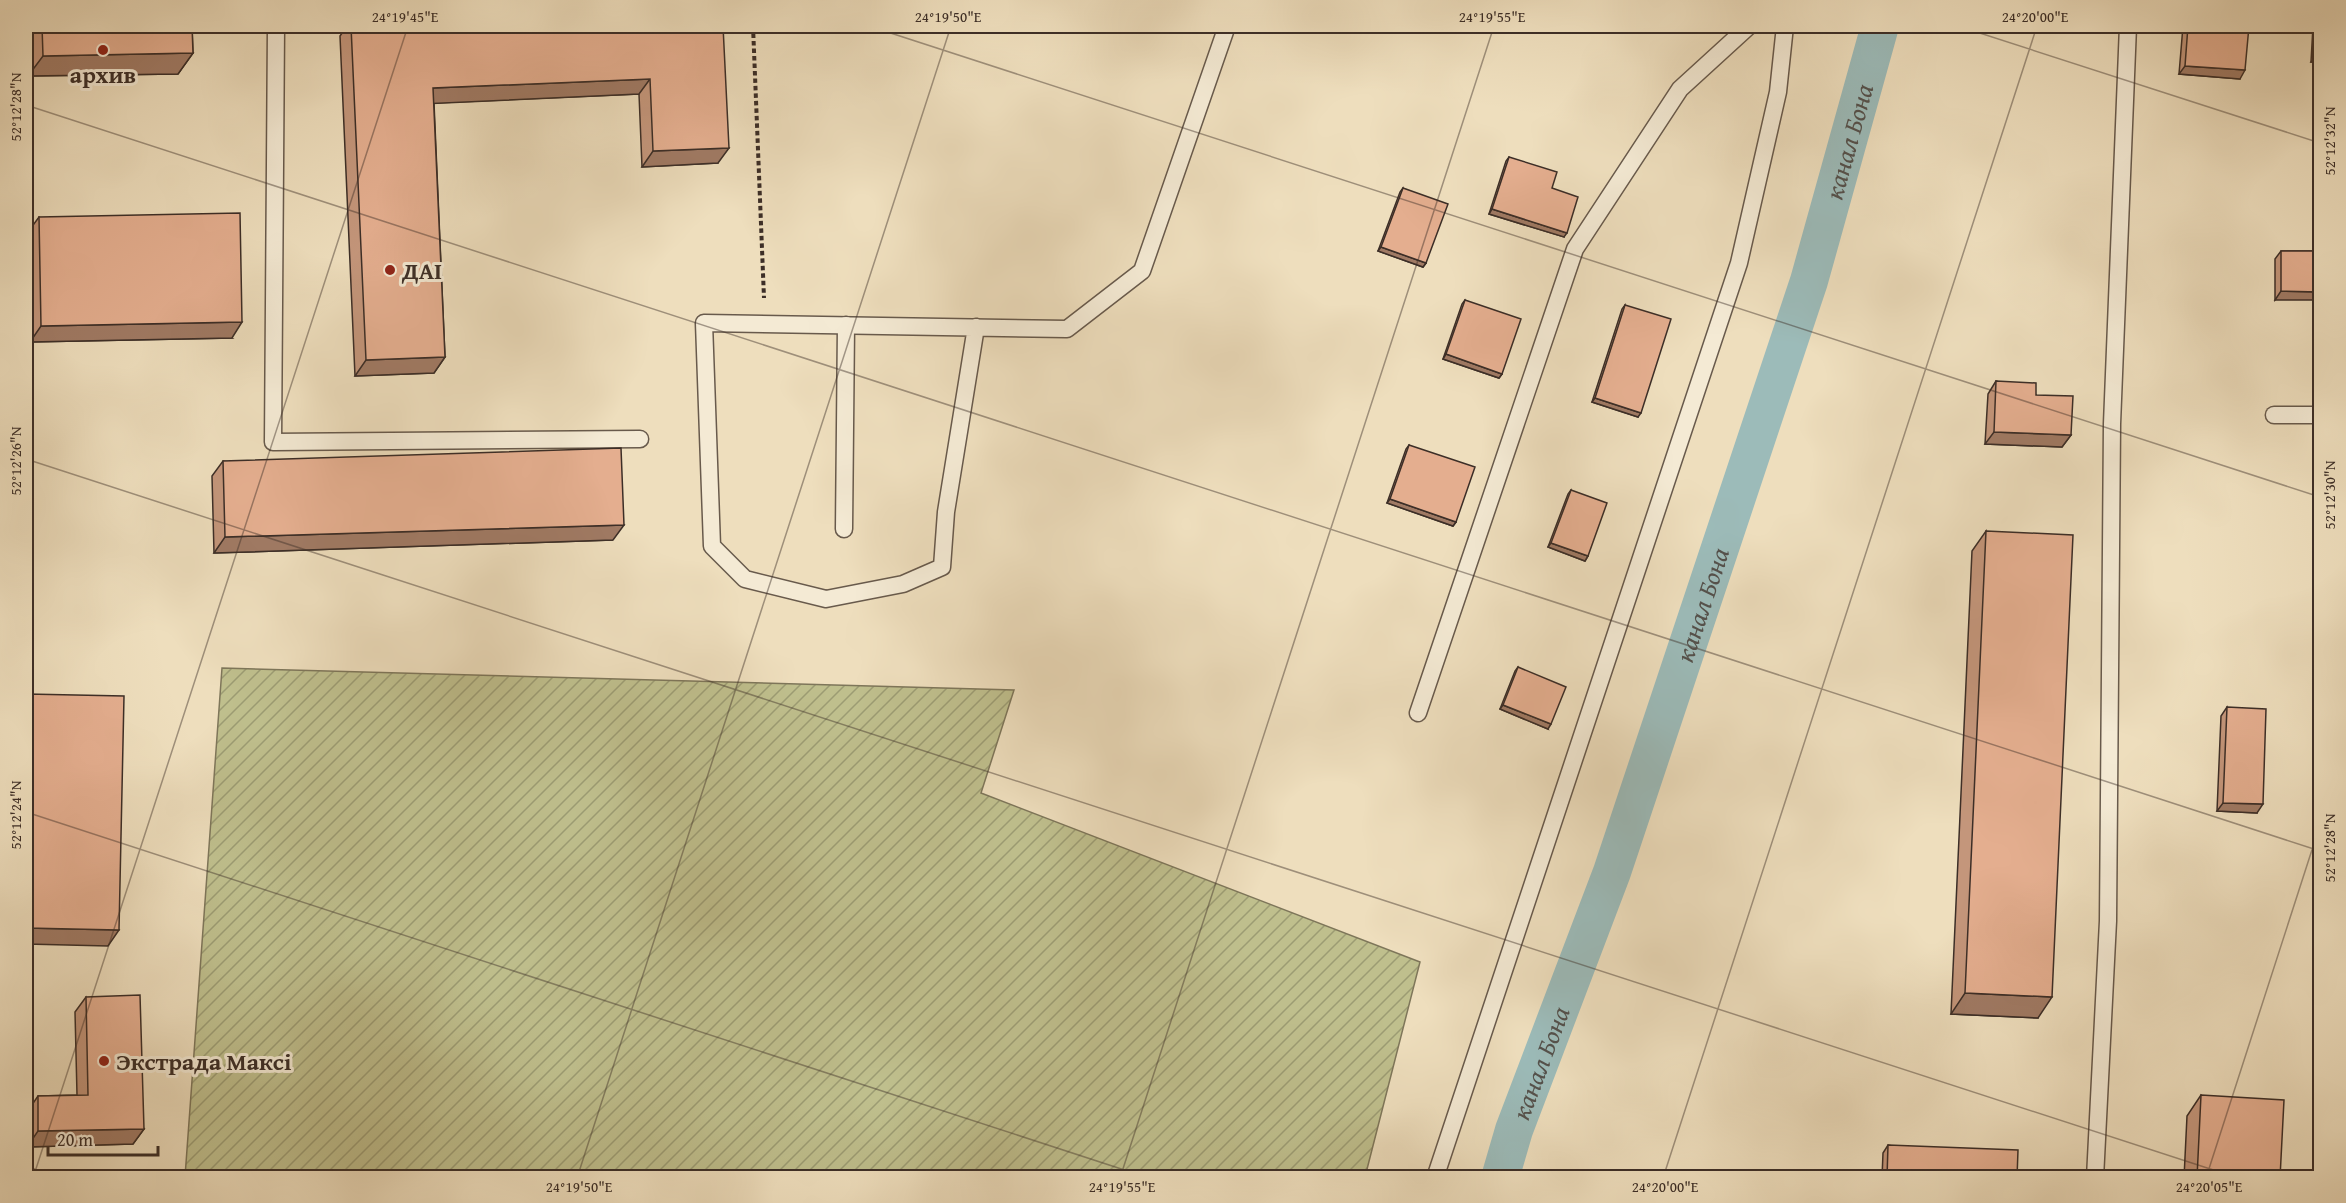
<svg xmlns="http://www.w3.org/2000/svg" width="2346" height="1203" font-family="'Gentium Book Plus',serif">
  <defs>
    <pattern id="garden-furrows" width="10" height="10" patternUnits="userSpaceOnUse" patternTransform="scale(1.5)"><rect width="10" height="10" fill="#bfbf8d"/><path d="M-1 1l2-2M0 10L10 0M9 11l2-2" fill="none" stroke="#9c9c73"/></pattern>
  </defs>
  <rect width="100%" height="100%" fill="#eedebd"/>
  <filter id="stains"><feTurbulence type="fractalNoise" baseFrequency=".00333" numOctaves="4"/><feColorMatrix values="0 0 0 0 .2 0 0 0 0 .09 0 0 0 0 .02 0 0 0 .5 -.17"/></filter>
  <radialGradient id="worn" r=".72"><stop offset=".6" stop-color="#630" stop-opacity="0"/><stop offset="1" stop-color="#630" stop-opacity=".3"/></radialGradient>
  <path fill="url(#garden-furrows)" stroke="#7e765a" stroke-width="1.5" d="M222 668 1014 690 981 793 1420 962 1365 1177H185Z"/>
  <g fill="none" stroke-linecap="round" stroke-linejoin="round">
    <path stroke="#9cbbb9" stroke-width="38" id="s1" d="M1500 1178 1514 1130 1612 872 1809 281 1880 26"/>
    <g stroke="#685a4c" stroke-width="19">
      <g id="lane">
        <path d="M276 26 273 442 640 439"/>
        <path d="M976 327 946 512 942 567 903 584 826 599 745 579 712 546 704 323 1067 329 1142 271 1227 26"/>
        <path d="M2274 415H2320"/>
        <path d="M844 529 846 325"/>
        <path d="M1418 713 1575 249 1680 89 1749 26"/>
        <path d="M1435 1178 1739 263 1778 92 1785 26"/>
        <path d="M2095 1178 2108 921 2112 424 2128 26"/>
      </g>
    </g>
    <path stroke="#3c2e27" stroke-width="4" stroke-dasharray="4.5 3" stroke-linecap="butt" d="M753 26 764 298"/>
    <use href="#lane" stroke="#f4ead4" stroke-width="16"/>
  </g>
  <g fill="#c4967b" stroke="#3c2e27" stroke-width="1.5">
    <path d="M27 26H192L193 53 178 74 28 76Z"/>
    <path d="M347 26H723L718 163 642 167 639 94 434 103 445 357 434 373 355 376 340 36Z"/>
    <path d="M2183 26H2249L2240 79 2179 74Z"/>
    <path d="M2313 26H2320V62H2311Z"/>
    <path d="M1509 157 1552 188 1564 237 1489 214 1506 161Z"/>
    <path d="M1403 188 1426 263 1423 267 1378 251 1400 192Z"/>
    <path d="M39 217 232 338 30 342 28 232Z"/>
    <path d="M2281 251H2320L2275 300V259Z"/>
    <path d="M1465 300 1502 374 1499 378 1443 359 1462 304Z"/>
    <path d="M1625 305 1638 417 1592 402 1622 309Z"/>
    <path d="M1996 381 2036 395 2071 435 2062 447 1985 444 1988 394Z"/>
    <path d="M1409 445 1456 522 1453 526 1387 503 1406 449Z"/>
    <path d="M223 461 613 540 214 553 212 476Z"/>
    <path d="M1571 490 1588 556 1585 561 1548 547 1568 494Z"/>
    <path d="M1986 531 2038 1018 1951 1014 1972 551Z"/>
    <path d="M1518 667 1548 729 1500 709 1515 671Z"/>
    <path d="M2227 707 2257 813 2217 811 2221 716Z"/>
    <path d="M86 997 144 1129 133 1144 27 1147V1112L38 1096 77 1095 75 1012Z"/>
    <path d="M2201 1095 2280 1178H2184L2187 1116Z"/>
    <path d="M1888 1145 2017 1178H1882L1883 1153Z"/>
  </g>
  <g fill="#a07a64" stroke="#3c2e27" stroke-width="1.5">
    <path d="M193 53 178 74 28 76 43 56Z"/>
    <path d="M2317 54H2320V62H2311Z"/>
    <path d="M2185 66 2245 70 2240 79 2179 74Z"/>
    <path d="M650 79 639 94 422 104 433 88Z"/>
    <path d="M729 148 718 163 642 167 653 151Z"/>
    <path d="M1492 209 1567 233 1564 237 1489 214Z"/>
    <path d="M1381 247 1426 263 1423 267 1378 251Z"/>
    <path d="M2281 291 2320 292V300H2275Z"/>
    <path d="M242 322 232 338 30 342 41 326Z"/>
    <path d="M1446 354 1502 374 1499 378 1443 359Z"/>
    <path d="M445 357 434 373 355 376 366 360Z"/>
    <path d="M1595 398 1641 413 1638 417 1592 402Z"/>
    <path d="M1994 432 2071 435 2062 447 1985 444Z"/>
    <path d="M1390 499 1456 522 1453 526 1387 503Z"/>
    <path d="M624 525 613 540 214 553 225 537Z"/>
    <path d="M1551 543 1588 556 1585 561 1548 547Z"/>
    <path d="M1503 705 1551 724 1548 729 1500 709Z"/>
    <path d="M2223 803 2263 804 2257 813 2217 811Z"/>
    <path d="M26 928 119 930 108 946 26 944Z"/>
    <path d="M1965 993 2052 997 2038 1018 1951 1014Z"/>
    <path d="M144 1129 133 1144 27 1147 38 1131Z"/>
  </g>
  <g fill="#e4ae8f" stroke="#3c2e27" stroke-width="1.5">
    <path d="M42 26H192L193 53 43 56Z"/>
    <path d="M351 26H723L729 148 653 151 650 79 433 88 445 357 366 360Z"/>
    <path d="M2188 26H2249L2245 70 2185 66Z"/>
    <path d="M2318 26H2320V54H2317Z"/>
    <path d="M1509 157 1557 172 1552 188 1578 197 1567 233 1492 209Z"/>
    <path d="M1403 188 1448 204 1426 263 1381 247Z"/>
    <path d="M240 213 242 322 41 326 39 217Z"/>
    <path d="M2281 251H2320V292L2281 291Z"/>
    <path d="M1465 300 1521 319 1502 374 1446 354Z"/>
    <path d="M1625 305 1671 319 1641 413 1595 398Z"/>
    <path d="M1996 381 2036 383V395L2073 396 2071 435 1994 432Z"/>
    <path d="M1409 445 1475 467 1456 522 1390 499Z"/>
    <path d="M621 448 624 525 225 537 223 461Z"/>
    <path d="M1571 490 1607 503 1588 556 1551 543Z"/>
    <path d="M1986 531 2073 535 2052 997 1965 993Z"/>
    <path d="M1518 667 1566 687 1551 724 1503 705Z"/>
    <path d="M26 694 124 696 119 930 26 928Z"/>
    <path d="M2227 707 2266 709 2263 804 2223 803Z"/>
    <path d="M140 995 144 1129 38 1131V1096L88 1095 86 997Z"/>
    <path d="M2201 1095 2284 1100 2280 1178H2197Z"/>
    <path d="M1888 1145 2018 1150 2017 1178H1887Z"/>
  </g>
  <path fill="none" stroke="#3c2e27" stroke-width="1.5" stroke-opacity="0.45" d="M869 26 2320 497M1958 26 2320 143M26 105 2320 851M26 459 2238 1178M26 812 1149 1178M26 1166 61 1178M33 1178 408 26M577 1178 951 26M1120 1178 1494 26M1663 1178 2037 26M2206 1178 2320 825"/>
  <g fill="#8f2418" stroke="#f4ead4" stroke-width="2">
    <circle cx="103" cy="50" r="6"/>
    <circle cx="390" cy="270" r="6"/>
    <circle cx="104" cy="1061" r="6"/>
  </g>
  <g text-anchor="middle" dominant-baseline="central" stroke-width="6" stroke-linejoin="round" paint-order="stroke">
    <g font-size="24" font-weight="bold" fill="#3c2e27" stroke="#f4ead4" text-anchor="start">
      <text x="103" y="74" text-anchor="middle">архив</text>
      <text x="402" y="270">ДАІ</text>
      <text x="116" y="1061">Экстрада Максі</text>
    </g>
    <g font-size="26" font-style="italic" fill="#54514c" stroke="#f4ead4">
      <text stroke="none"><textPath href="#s1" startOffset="1094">канал Бона</textPath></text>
      <text stroke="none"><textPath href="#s1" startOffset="608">канал Бона</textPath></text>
      <text stroke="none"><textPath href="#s1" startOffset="122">канал Бона</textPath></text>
    </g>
  </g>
  <rect width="2346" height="1203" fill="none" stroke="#eedebd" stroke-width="66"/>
  <path d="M48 1146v9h110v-9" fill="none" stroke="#3c2e27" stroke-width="3"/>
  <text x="57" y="1146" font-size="18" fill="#3c2e27" stroke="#f4ead4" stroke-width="4.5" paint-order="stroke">20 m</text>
  <rect x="33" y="33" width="2280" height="1137" fill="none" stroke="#3c2e27" stroke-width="2"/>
  <g font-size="15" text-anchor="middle" fill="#3c2e27">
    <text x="405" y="22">24°19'45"E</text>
    <text x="948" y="22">24°19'50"E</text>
    <text x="1492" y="22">24°19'55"E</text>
    <text x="2035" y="22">24°20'00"E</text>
    <text transform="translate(16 107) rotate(-90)" y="5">52°12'28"N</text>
    <text transform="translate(2330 141) rotate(-90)" y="5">52°12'32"N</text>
    <text transform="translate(16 461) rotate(-90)" y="5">52°12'26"N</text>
    <text transform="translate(2330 495) rotate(-90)" y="5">52°12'30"N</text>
    <text transform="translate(16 815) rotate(-90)" y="5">52°12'24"N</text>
    <text transform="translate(2330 848) rotate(-90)" y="5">52°12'28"N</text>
    <text x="579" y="1192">24°19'50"E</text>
    <text x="1122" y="1192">24°19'55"E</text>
    <text x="1665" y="1192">24°20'00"E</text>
    <text x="2209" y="1192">24°20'05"E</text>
  </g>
  <rect width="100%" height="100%" filter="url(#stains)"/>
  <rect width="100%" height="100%" fill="url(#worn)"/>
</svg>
